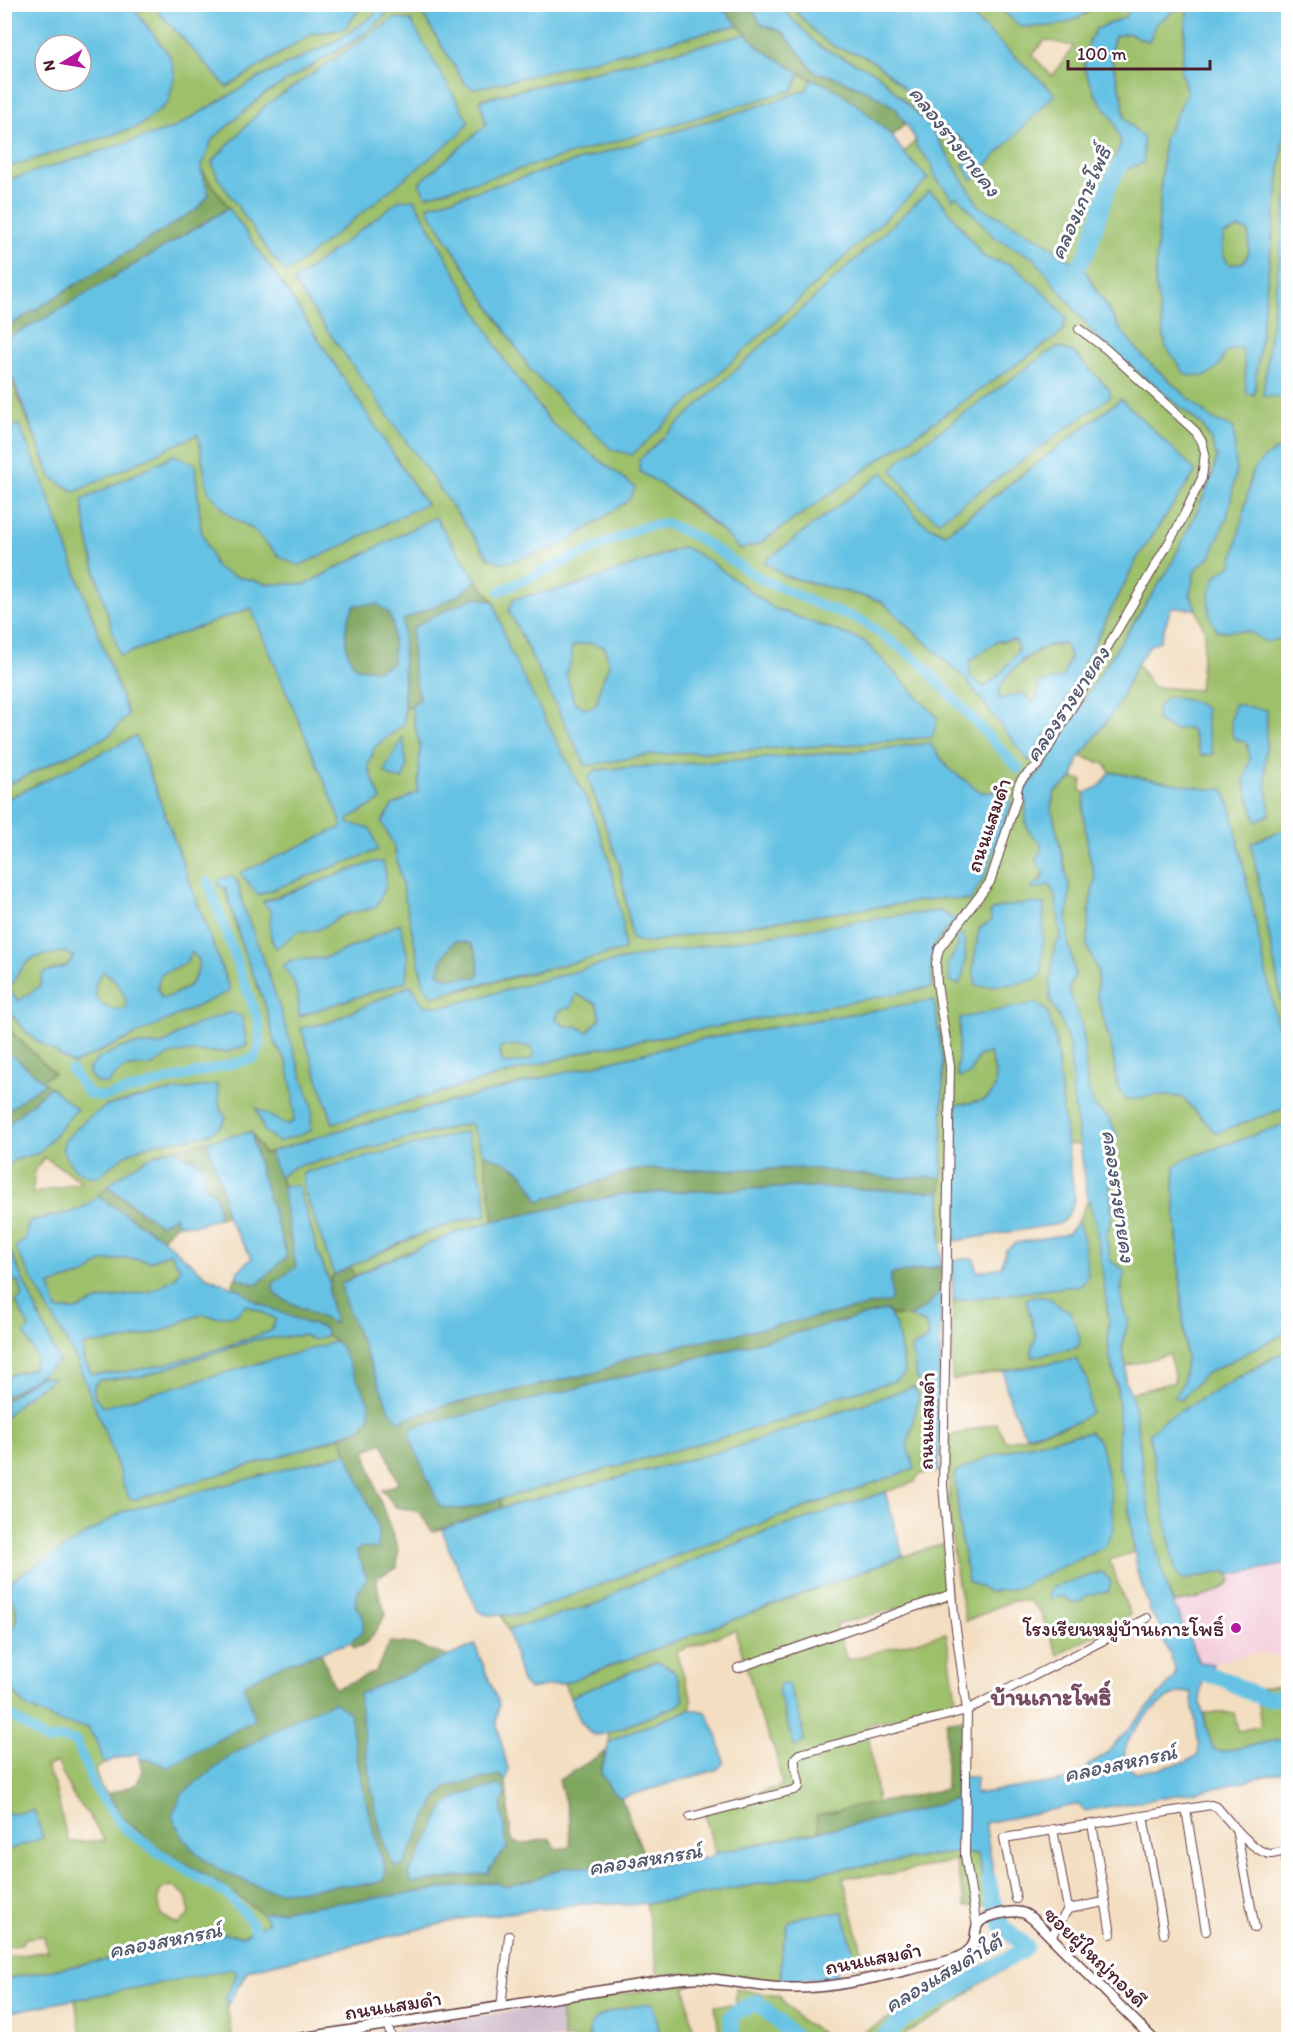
<svg xmlns="http://www.w3.org/2000/svg" width="1293" height="2044" font-family="Itim,'Playpen Sans Thai',sans-serif">
  <rect width="100%" height="100%" fill="#fff"/>
  <filter id="ink" filterUnits="userSpaceOnUse"><feTurbulence type="fractalNoise" baseFrequency=".0167" numOctaves="2"/><feDisplacementMap in="SourceGraphic" scale="12" xChannelSelector="R" yChannelSelector="G"/><feConvolveMatrix kernelMatrix="1 2 1 2 8 2 1 2 1" color-interpolation-filters="sRGB"/></filter>
  <filter id="wash" filterUnits="userSpaceOnUse"><feTurbulence type="fractalNoise" baseFrequency=".008" numOctaves="4" result="noise"/><feDisplacementMap in="SourceGraphic" scale="24" xChannelSelector="R" yChannelSelector="G"/><feGaussianBlur stdDeviation="1.35" result="paint"/><feColorMatrix in="noise" values="0 0 0 0 0 0 0 0 0 0 0 0 0 0 0 0 0 1.4 0 .05"/><feComposite in="paint" operator="in"/></filter>
  <g filter="url(#wash)">
    <rect width="100%" height="100%" fill="#f3dec1"/>
    <path fill="#f4cfdc" d="M1288 1564V1656L1253 1653 1213 1664 1199 1662 1174 1603 1200 1598 1231 1581 1229 1575Z"/>
    <path fill="#d0bdcc" d="M559 2004 564 2039 327 2040Z"/>
    <g fill="#9dc06a" stroke="#74704a" stroke-width="1.5" fill-rule="evenodd">
      <path d="M131 5H152L227 87 311 34 344 29 363 5H379L374 15 338 40 257 79 174 128 5 181 4 168 138 127 170 56Z"/>
      <path d="M388 5H417L465 84 738 25 747 34 481 99 486 125 454 153 793 90 800 73 812 79 806 90 772 102 428 206 430 213 531 371 928 179 904 153 916 140V147L932 164 935 177 953 199 957 195 995 238 1034 258 1098 339 1202 425 1211 440 1217 457 1213 474 1199 507 1169 569 1098 677 1044 768 1023 791C1033 813 1014 823 1041 843 1041 860 1050 877 1032 887L1036 890 1048 885 1051 886 1056 900 1061 937 1050 999 1063 1026 1070 1049 1073 1096 1081 1144 1067 1145 1055 1036 960 1018 957 1071 959 1077 970 1074 978 1056 990 1053C994 1070 1004 1094 981 1101 973 1103 964 1103 956 1105L954 1241 941 1242 943 1062 934 1000 698 1040 542 1078 334 1132 264 1154 251 1132 157 1153 89 1205 72 1212 29 1221 25 1239 16 1248 77 1361 116 1461 124 1487 312 1447 340 1437 347 1453 122 1512 9 1595 16 1607V1625L5 1633V1417L26 1397 53 1379 24 1387 5 1401V1397L59 1363 55 1351 10 1251 5 1255V1170L14 1160 39 1153 77 1109 41 1080 54 1073 5 1025V1007L30 1036 73 1064 230 990 136 736 5 800V786L110 735 128 714 43 482 19 425 5 429 4 411 11 407 5 391 4 363 51 477 75 492 198 433 208 491 230 516 250 527 279 556 426 504 285 288 201 169 212 140 263 95 365 34 388 13ZM266 105 218 178 212 162ZM929 191 940 199 985 258 1012 266 1066 317 1063 332 757 545 739 549 728 536 662 485ZM414 199 504 360 551 423 634 487 506 563 489 558 294 282ZM1058 347 1074 353 1109 389ZM1121 399 1195 471 1138 557 1057 717 1029 761 967 681 881 601 785 576 764 562 883 472 920 521 944 534ZM195 464 201 530 216 568 234 576 268 584H306L435 517 471 572 494 602 508 649 589 804 609 859 624 950 471 988 432 996 424 986 394 847 382 822 392 806 418 792 420 747 411 706 405 707 404 724 375 747 368 766 381 800 348 818V823L258 895 342 828 340 818 251 607 120 656 95 571 86 529ZM683 547 708 560 773 608 864 641 932 737 858 744 647 755 586 766 509 611 513 600 578 585ZM930 743 948 768 981 792H1009L942 898 742 926 644 943 632 939 620 866 588 778 595 770 865 751ZM374 862H383L375 908C365 910 352 911 342 916 324 925 321 933 299 931L276 947 271 940V911L264 901ZM238 881 243 906 266 967 312 1106 279 1142 286 1125 294 1121 293 1095 287 1062 274 1042 266 1007 243 949 224 886ZM1033 903 1022 982 1007 983 979 929 992 921 990 911 1000 907ZM940 911 956 920 935 943 931 961 932 987 594 1049 333 1123 301 1028 328 1023 410 985 424 1007 448 1006 595 966 893 916ZM400 923 406 981 300 1016 299 1000 291 975 290 960 324 958 359 945ZM190 1027 226 1052C202 1049 170 1048 153 1066L131 1065 119 1069 132 1045H162ZM217 1084 220 1109 226 1118 210 1134 147 1145 118 1159 106 1106 157 1094ZM44 1157 82 1181V1182L32 1194 35 1171Z"/>
      <path d="M779 5H791C804 20 819 39 838 48 848 52 860 53 868 58 899 78 923 109 945 137L958 136 975 154 1055 94 960 5H996L1022 27 1086 14 1096 5H1140L1131 6 1126 17 1096 29 1095 94 1113 119 1121 143 1112 168 1128 169 1144 162 1143 138 1125 119 1122 96 1110 53 1115 36 1129 33 1146 41 1155 24 1183 5H1188L1181 71 1187 93 1164 140 1155 281 1166 347 1219 366 1226 351 1242 348 1245 364 1246 393 1254 395 1288 98V184L1263 395 1281 397 1288 400V444L1278 449 1250 475 1249 488 1232 565 1223 571 1218 631 1236 630 1281 639 1288 637V716L1285 743 1288 763V828L1251 843 1288 1033V1075L1224 789H1207L1110 772 1105 764 1080 756 1115 710 1137 664 1153 687 1199 690 1205 632 1190 594 1195 570 1210 557 1234 428 1212 419 1146 360 1120 329 1083 267 1066 258 1046 243 979 206 931 128 877 73 820 47ZM1045 40 1074 46 1052 76 1032 55ZM1206 709V724L1213 754 1201 756 1192 731 1185 728ZM1267 711 1265 773 1270 814 1244 781 1251 759 1247 743Z"/>
      <path d="M1240 228 1249 232V252L1244 262 1229 265 1223 254V235Z"/>
      <path d="M1016 640 1018 651 1002 672 983 687 970 677V661L998 641Z"/>
      <path d="M590 643 605 647 609 665 600 687 597 704 587 709 574 702 566 673 571 660 572 646Z"/>
      <path d="M1065 643 1070 657 1063 677 1040 692 1033 703 998 699 999 687 1014 668 1045 647Z"/>
      <path d="M1073 778 1082 780 1080 791 1086 793 1083 812 1088 848 1095 879 1090 903 1087 946 1098 972 1097 995 1111 1045 1118 1087 1156 1095 1182 1097 1216 1133 1285 1108 1288 1102V1123L1186 1159 1175 1167 1174 1190 1186 1360 1181 1400 1205 1374 1288 1332V1350L1236 1378 1228 1571 1231 1581C1218 1597 1193 1599 1174 1603 1143 1542 1147 1459 1131 1393L1175 1382 1170 1354 1126 1366 1122 1351 1128 1320C1119 1304 1120 1289 1125 1271L1110 1260 1106 1236 1112 1216 1104 1155 1108 1117 1094 1106 1087 1084 1083 1029 1069 990 1075 974 1069 946 1067 921 1070 890 1051 806 1055 791Z"/>
      <path d="M192 951 199 960C198 986 184 990 162 999L157 987 161 974 185 964Z"/>
      <path d="M64 952 74 956 67 966 43 973 40 986 18 1001 9 990C26 958 28 957 64 952Z"/>
      <path d="M103 970C116 980 126 992 128 1008 111 1014 90 1004 96 984 98 979 101 974 103 970Z"/>
      <path d="M576 994 597 1004 600 1019 588 1032 576 1026 567 1027 556 1019 560 1010Z"/>
      <path d="M513 1045 531 1047 535 1055 528 1061 503 1064 500 1048Z"/>
      <path d="M471 1123 484 1154 494 1221C447 1236 399 1253 355 1276L349 1267C394 1247 437 1224 486 1215L466 1132 304 1173V1189L331 1264 334 1275 332 1277 330 1283 318 1253 298 1185 283 1186 279 1177 294 1167Z"/>
      <path d="M1088 1200 1096 1224 1103 1273 1109 1321 1108 1335 1119 1406 1118 1453 1120 1471 1126 1485 1134 1552 1109 1560 1130 1615 1058 1655 1041 1613 1030 1601H1011L966 1621C952 1564 945 1495 950 1436L996 1423 1006 1442 1078 1422 1048 1363 952 1380 953 1301 1082 1285 1083 1237 1078 1221ZM1050 1298 1060 1307 1070 1311 1078 1347 1033 1357 1032 1347 1036 1337 1026 1301ZM1090 1432 968 1581 960 1530 955 1473C996 1449 1044 1442 1090 1432ZM1102 1572 1109 1591 1087 1595 1073 1603 1063 1596 1079 1580Z"/>
      <path d="M170 1253 180 1268 175 1278 152 1291 100 1300 76 1310H57L50 1285 87 1274 101 1262 127 1258 150 1261Z"/>
      <path d="M5 1276 19 1282 23 1296 16 1302 29 1327V1339L37 1359 33 1369 13 1374 5 1379Z"/>
      <path d="M247 1305 276 1319 271 1331 176 1363 126 1373 92 1374 83 1359V1345L133 1339 168 1329 188 1319 203 1314 216 1317Z"/>
      <path d="M887 1310 893 1315 910 1317 926 1324 929 1338 926 1385 930 1472 918 1475 915 1482 764 1533 623 1588 604 1602 508 1630 501 1615H520L762 1523 915 1468 907 1447 919 1396 913 1387 734 1448 501 1508 500 1499 801 1415 832 1398 895 1381 905 1373 897 1328Z"/>
      <path d="M303 1335 314 1340 327 1335 335 1342 103 1408 95 1397 93 1387 99 1380 143 1376 254 1340Z"/>
      <path d="M943 1544 949 1595 836 1624 847 1660 946 1633 957 1705 867 1725 878 1804 816 1815 819 1831 715 1853 703 1807 782 1786 776 1754 757 1709 753 1688 735 1630 676 1652 692 1700 690 1709C664 1723 633 1727 609 1743L608 1733 679 1705 655 1662 570 1697 564 1683 901 1557ZM788 1685 803 1727 794 1746 784 1714Z"/>
      <path d="M4 1680 25 1706 62 1723 86 1727 97 1741 104 1764 95 1769 100 1786 108 1794 122 1817 245 1901 262 1913 268 1922 243 1936 222 1934 202 1942 5 1979V1958L47 1951 44 1936 26 1938 20 1945 5 1947V1851L43 1837 34 1811 12 1814 5 1812ZM58 1763 73 1796 90 1817 105 1841 68 1842 55 1788 46 1766ZM175 1887 186 1896 190 1914 178 1925 161 1915 158 1897 162 1888Z"/>
      <path d="M1288 1685V1738L1221 1752 1214 1750 1209 1737 1204 1713H1234L1238 1731 1261 1726 1256 1689Z"/>
      <path d="M952 1853 978 1854 987 1905 965 1907 956 1861 884 1875 843 1877 865 1964 857 1965 843 1912 781 1954V1983L730 1974H658L646 1903 678 1899 827 1871Z"/>
      <path d="M1016 1949 1020 1960 978 1985 943 2012 905 2033 907 2039H851Z"/>
      <path d="M233 1968 237 1974 225 1998 233 2039H82L75 1999Z"/>
      <path d="M695 1983 685 1987 695 2039H661L653 2003 603 2014 588 2034 590 2039H564L559 2004Z"/>
      <path d="M736 1989 779 1996 799 2019 831 2039H720L715 2005H736Z"/>
    </g>
    <g fill="#7ea65e" stroke="#646244" stroke-width="1.5" fill-rule="evenodd">
      <path d="M719 5H745L755 13 761 24 783 32 815 72 832 76 870 92 896 108 905 124 892 136 861 108 833 88 807 77 758 47Z"/>
      <path d="M201 169 229 208 49 316 5 339V326H9L197 209 209 195Z"/>
      <path d="M477 580 494 602 476 597 413 666 420 700 411 706 405 707 403 620 459 595Z"/>
      <path d="M377 604 389 613 393 625V663L378 670 356 668C342 651 343 623 355 605Z"/>
      <path d="M454 941 470 943C478 954 479 964 478 978H448L438 973 442 959Z"/>
      <path d="M4 1025 54 1073 41 1080 13 1056 5 1055Z"/>
      <path d="M45 1083 50 1087 5 1127V1113L30 1093Z"/>
      <path d="M251 1132 264 1154 270 1152 283 1186 284 1200 296 1267 274 1292 283 1299 335 1323 328 1293 332 1276 349 1267 355 1276 341 1284 399 1421 443 1406 598 1372 633 1356 890 1301 891 1274 941 1267V1290L928 1306 910 1317 893 1315 886 1310 551 1395 463 1509 500 1499 501 1508 432 1532 420 1512 396 1507 382 1490 398 1484 383 1443 365 1450 377 1492 398 1550 397 1568 377 1577 378 1592 386 1614C376 1627 373 1644 354 1648L351 1642 363 1631V1615L354 1605 358 1591 367 1577 356 1551 362 1547 379 1529 340 1437 362 1427 340 1346 327 1335 324 1328C302 1323 276 1314 257 1302 248 1297 242 1290 232 1287L236 1277 252 1284 287 1256 260 1170Z"/>
      <path d="M207 1141 222 1188 226 1216 219 1218 216 1196 204 1184 193 1157 183 1155 173 1149Z"/>
      <path d="M484 1154C521 1168 520 1166 539 1201L636 1169 707 1170 807 1168 891 1178 942 1177 940 1192 801 1187 624 1194 494 1221Z"/>
      <path d="M108 1186 146 1217 176 1216 177 1224 162 1238 97 1196Z"/>
      <path d="M390 1642 413 1644 450 1657 359 1694 403 1866 434 1802 446 1787 499 1775 506 1781 510 1830 513 1842 523 1844 549 1838 557 1849 570 1847V1820L559 1780 605 1752 601 1773 612 1791 621 1798 648 1865 535 1879 505 1887 495 1882 262 1913 212 1879 156 1846 122 1817 108 1794 137 1784 142 1770 139 1760 151 1759 250 1702 242 1685 279 1666 321 1653 335 1689 375 1672ZM350 1713C357 1766 369 1821 386 1872L369 1885 356 1884 182 1794 232 1755 296 1718ZM501 1803 507 1848 489 1869V1873L411 1882 408 1873 414 1865Z"/>
      <path d="M963 1719 962 1777H956V1799L904 1814 819 1831 816 1815 946 1789V1722Z"/>
    </g>
    <g fill="#66c2e4" stroke="#587088" stroke-width="1.5" fill-rule="evenodd">
      <path d="M5 4 131 5 170 56 175 75 168 103 138 127 5 168ZM45 45H81V81H45Z"/>
      <path d="M379 4 388 5V13L365 34 263 95 212 140 201 169 209 195 197 209 9 326H5V181L174 128 257 79 338 40 374 15Z"/>
      <path d="M1140 4 1183 5 1155 24 1150 40 1146 41 1129 33 1115 36 1110 54 1122 96 1125 119 1143 138 1144 162 1128 169 1111 168 1121 142 1113 119 1095 94 1084 68 1089 41 1096 29 1126 17 1131 6Z"/>
      <path d="M152 5H363L344 29 311 34 227 87Z"/>
      <path d="M417 5H719L738 25 474 89 465 84Z"/>
      <path d="M745 5H779L820 47 877 73 931 128 979 206 1046 243 1066 258 1083 267 1120 329 1146 360 1212 419 1234 428 1236 471 1228 515 1210 557 1195 570 1190 594 1196 609 1171 608 1160 641 1150 645 1137 664 1115 710 1078 760 1073 778 1055 792 1051 806 1070 890 1067 921 1069 946 1075 974 1069 990 1083 1029 1087 1084 1094 1106 1108 1117 1118 1136 1104 1155 1109 1167 1112 1216 1106 1236 1110 1260 1125 1271C1120 1289 1119 1304 1128 1319L1122 1351 1126 1366 1125 1381 1131 1393 1136 1416 1146 1493 1158 1556 1169 1594 1199 1662 1213 1664C1208 1672 1202 1680 1201 1689 1198 1702 1209 1738 1214 1750L1221 1752 1288 1738V1770L1216 1788 1084 1811 1080 1804 985 1823 998 1901 987 1905 978 1854 952 1853 827 1871 678 1899 646 1903 628 1905 598 1902 466 1918 248 1970 227 2006 225 1998 237 1974 233 1969 5 2013V1979L202 1942 222 1934 243 1936 268 1922 262 1913 495 1882 505 1887 535 1879 565 1867H641L710 1857 715 1853 904 1814 956 1799V1777H976L975 1794 1082 1778 1087 1766 1107 1753 1175 1677V1668L1157 1622 1151 1613 1137 1571 1126 1485 1120 1471 1118 1453 1119 1406 1116 1380 1109 1355 1108 1335 1109 1321 1096 1224 1088 1200 1073 1096 1070 1049 1063 1026 1050 999V982L1055 945 1061 937 1056 900 1051 886 1048 885 1036 890 1031 888 1043 879 1044 872 1036 861 1041 850V843C1014 822 1033 813 1023 791L1044 768 1098 677 1169 569 1199 507 1213 474 1217 456 1211 440 1202 425 1098 339 1034 258 995 238 957 196 953 199 935 177 932 164 916 147V140L896 108 870 92 832 76 815 72 783 32 761 24 755 13ZM1191 1692 1199 1746 1198 1755 1187 1762 1136 1773C1101 1756 1153 1705 1173 1695 1178 1692 1185 1692 1191 1692Z"/>
      <path d="M791 5H960L1055 94 972 180 963 165 975 154 958 136 945 137C923 109 899 78 868 58 860 53 848 52 838 48 819 40 804 20 791 5Z"/>
      <path d="M996 5H1096C1072 27 1052 27 1021 27Z"/>
      <path d="M1188 5H1275L1288 10V98L1254 395 1246 393 1245 364 1242 348 1226 351 1219 366 1206 376 1186 375 1166 347 1155 281 1164 140 1187 93 1181 71ZM1239 228 1249 232V252L1244 262 1229 265 1223 254V235Z"/>
      <path d="M395 18 411 21 469 122 460 134 287 273 274 259 218 178 212 162 266 105Z"/>
      <path d="M747 34 758 47 800 73 793 90 426 196 419 183 486 125 480 100Z"/>
      <path d="M812 79 833 88 861 108 892 136 904 153 928 179 632 455 611 449 531 371 430 213 428 206 772 102 806 90Z"/>
      <path d="M1288 184V400L1281 397 1263 396Z"/>
      <path d="M929 191 939 199 985 258 1012 265 1046 294 1066 317 1063 332 757 545 739 549C714 519 674 492 640 472L639 460Z"/>
      <path d="M414 199 504 360 551 423 635 487 629 500 565 544 506 563 489 558 293 282 398 201Z"/>
      <path d="M229 208 285 288 426 504 334 550 298 566 279 556 250 527 230 516 208 491 198 434 75 492 51 477 5 359V339L49 316Z"/>
      <path d="M1058 347 1074 353 1109 389 1111 396 939 521 922 509 892 470 901 459 1046 354Z"/>
      <path d="M1121 399 1196 471 1138 557 1057 717 1029 762 967 681 881 601 785 576 764 562 883 472 920 521 945 534ZM1016 640 1018 651 1002 672 984 687 970 677V661L998 641ZM1065 643 1070 657 1063 677 1037 684 1040 692 1033 703 1023 693 998 699C999 678 1026 654 1045 647 1051 645 1059 644 1065 643Z"/>
      <path d="M19 425 43 482 128 715 110 735 5 786 4 429Z"/>
      <path d="M1288 444V637L1265 642C1250 628 1238 630 1218 631 1206 617 1206 597 1214 580 1217 573 1226 569 1232 565L1249 488C1250 464 1268 454 1288 444Z"/>
      <path d="M174 455 195 464 201 530 216 568 234 576 268 584H306L435 517 477 580 459 595 403 620 404 724 375 747 368 766 381 800 348 819V823L371 829 378 850 258 895 240 873 342 827 340 818 251 608 120 656C105 604 88 554 82 500ZM377 604 389 613 393 625V663L378 670 356 668C342 651 343 623 355 605Z"/>
      <path d="M684 547 708 560 773 608 864 641 938 718 932 737 858 744 647 755 586 766 509 611 513 599 578 585ZM590 643 605 647 609 665 600 687 597 704 587 709 574 702 566 673 572 660V646Z"/>
      <path d="M476 597 494 602 509 649 589 804 609 859 623 924 624 950 432 996 424 986 394 847 382 822 392 806 418 792 420 747 411 706 420 699 413 666 412 629 433 616ZM454 941 470 943C478 953 480 964 478 977L448 978 438 973 442 959Z"/>
      <path d="M1288 645V763L1285 743 1288 716Z"/>
      <path d="M1167 697 1194 701 1206 709V724L1213 754 1201 756 1192 731 1185 728 1174 730 1157 721V708Z"/>
      <path d="M1234 704 1267 710 1265 773 1270 814 1256 822 1244 781 1250 759 1247 743 1233 738 1231 722Z"/>
      <path d="M136 736 230 991 73 1064 30 1036 5 1007V800ZM64 952 74 956 67 966 43 973 40 986 18 1001 9 990C26 958 28 957 64 952ZM192 952 199 960C198 986 184 991 162 999L157 987 161 974 185 964ZM103 971C116 979 126 993 127 1008 112 1014 91 1004 96 984 97 980 101 975 103 971Z"/>
      <path d="M403 737 407 767 403 779 393 778 384 771Z"/>
      <path d="M930 743 948 768 981 792H1009L1011 805 985 876 970 901 942 898 742 926 644 943 632 939 620 866 588 778 595 770 865 751Z"/>
      <path d="M1110 772 1207 789H1224L1232 812 1288 1075V1102L1285 1108 1216 1133 1182 1097 1156 1095 1126 1100 1118 1087 1111 1045 1097 995 1098 972 1087 946 1090 903 1095 879 1088 848 1083 812 1086 793 1100 786Z"/>
      <path d="M1288 828V1033L1251 843Z"/>
      <path d="M374 862H383C389 882 386 889 375 908 365 910 352 911 342 916 324 925 321 933 299 931L276 948C268 936 270 925 271 911L263 902Z"/>
      <path d="M231 876 237 881 243 906 266 967 312 1106 311 1131 279 1142 264 1131 256 1108 286 1125 294 1121 293 1095 287 1062 274 1042 266 1007 243 949 225 887 218 886 220 879Z"/>
      <path d="M1033 903 1044 904 1042 973C1040 975 1038 978 1035 979 1024 985 989 986 976 986L973 968 979 929 991 921 990 911 1000 907Z"/>
      <path d="M940 911 956 920 935 943 931 961 932 987 594 1049 333 1123 301 1028 328 1023 411 985 424 1006H448L595 966 650 954 893 916ZM576 994 597 1004 600 1019 588 1032 576 1026 567 1027 556 1019 560 1010 572 1007ZM513 1045 531 1047 535 1055 528 1061 503 1064 500 1055V1048Z"/>
      <path d="M400 923 408 957 406 981 299 1016C299 996 296 980 282 966 296 955 310 962 327 957 353 948 376 936 400 923Z"/>
      <path d="M961 934C969 947 965 972 959 985L950 981 948 965 958 946 956 937Z"/>
      <path d="M934 1000 943 1062 942 1177 891 1178 807 1168 707 1170 636 1169 539 1201C520 1166 521 1168 484 1154L471 1123 294 1167 279 1177 270 1152 334 1132 542 1078 698 1040Z"/>
      <path d="M1036 1003 1047 1011 1055 1036 1067 1145 1075 1199 1068 1216 1059 1224 954 1241 956 1105C964 1103 977 1103 984 1100 1003 1090 995 1070 990 1053L978 1056 970 1074 959 1078 957 1071 960 1018Z"/>
      <path d="M231 1012 242 1017 247 1045C240 1047 231 1052 224 1052 199 1053 172 1046 153 1066 127 1066 124 1064 107 1084L96 1082 89 1074V1068L99 1058 121 1048 132 1045H162L190 1027Z"/>
      <path d="M5 1054 13 1056 45 1083 30 1093 5 1113Z"/>
      <path d="M217 1084 220 1109 226 1118C216 1144 168 1137 145 1146 126 1153 113 1164 98 1177 79 1177 69 1165 62 1149L65 1140 84 1121 106 1106 157 1094Z"/>
      <path d="M50 1087 77 1109 39 1153 14 1160 5 1169V1127Z"/>
      <path d="M1288 1123V1332L1205 1374 1181 1400 1174 1397 1183 1382 1186 1360 1174 1190 1175 1167 1185 1159Z"/>
      <path d="M251 1132 260 1170 287 1256 257 1285 236 1277 238 1271 252 1258 226 1216 222 1188 207 1141Z"/>
      <path d="M466 1132 485 1193 486 1215C433 1225 382 1250 334 1275L304 1189 303 1173Z"/>
      <path d="M173 1149C183 1156 193 1158 203 1165L204 1184 216 1196 219 1218 197 1225 177 1224 175 1216 160 1225 108 1186C127 1169 148 1155 173 1149Z"/>
      <path d="M298 1185 318 1253 330 1283 328 1293 335 1324 283 1299 274 1292 273 1284 296 1267 284 1200 283 1186Z"/>
      <path d="M801 1187 940 1192 941 1266 891 1274V1301L633 1356 598 1372 443 1406 399 1421 389 1409 345 1302 341 1284 379 1264 461 1231 494 1221 624 1194Z"/>
      <path d="M97 1196 162 1238 207 1277 240 1290 258 1303 306 1323 324 1328 327 1335 314 1340 303 1335 254 1340 143 1376 99 1380 93 1387 95 1397 103 1407 335 1342 340 1346 369 1403 370 1416 362 1427 312 1447 137 1499H130L124 1487 116 1461 77 1361 15 1248 25 1239 29 1221C52 1216 81 1215 97 1196ZM170 1253 180 1268 175 1278 152 1291 100 1300 76 1310H57L50 1285 87 1274 101 1262 127 1258 150 1261ZM247 1305 276 1319 271 1331C212 1351 155 1373 92 1374L83 1359V1345L132 1339 168 1329 188 1319 203 1314 216 1317 236 1315Z"/>
      <path d="M1078 1221 1083 1237 1088 1276 1082 1285 953 1301 952 1260 974 1258 977 1272 1001 1267 1006 1250 1016 1243 1067 1234Z"/>
      <path d="M10 1251 56 1354 59 1363 5 1397V1379L13 1374 32 1369 37 1359 25 1334 29 1327 16 1302 23 1296 19 1283 5 1276V1255Z"/>
      <path d="M941 1290 939 1472H930L926 1385 917 1379 912 1348 929 1338 926 1324 910 1317 928 1306Z"/>
      <path d="M1032 1296 1050 1298 1060 1307 1070 1311 1080 1338 1078 1347 1032 1357V1347L1036 1337 1026 1300Z"/>
      <path d="M887 1310 897 1328 905 1373 895 1381 832 1398 801 1415 500 1499 463 1509 440 1507 410 1438 413 1427 551 1395Z"/>
      <path d="M1288 1350V1564L1229 1575 1227 1571 1183 1580 1176 1574 1149 1434 1162 1421Z"/>
      <path d="M1076 1359 1087 1379 1091 1412 1078 1422 1026 1435C1014 1414 1006 1395 1004 1371Z"/>
      <path d="M40 1376 54 1378 26 1397 5 1417V1401Z"/>
      <path d="M913 1387 919 1396 907 1447 915 1468 762 1523 520 1615H487L478 1611 449 1549 442 1529 501 1508 734 1448Z"/>
      <path d="M1089 1432 1100 1442 1110 1488 1114 1528 1105 1547 1017 1588 989 1592 968 1581 960 1530 955 1473C996 1449 1044 1442 1089 1432Z"/>
      <path d="M347 1453 379 1529 378 1549 362 1547 356 1551 367 1578 358 1591 355 1605 363 1615V1631L351 1642 279 1666 243 1685 250 1702 254 1720 167 1768 151 1759 139 1760 138 1753 114 1759 104 1764 97 1741 86 1727 62 1723 25 1706 5 1680V1633L16 1625C16 1620 17 1613 16 1609 13 1597 4 1592 12 1580L122 1512Z"/>
      <path d="M885 1492 903 1556 564 1683 529 1689 522 1682 508 1630 603 1602 623 1588 764 1533Z"/>
      <path d="M1102 1572 1111 1581 1109 1591 1087 1595 1082 1601 1073 1603 1063 1596 1049 1599 1050 1588Z"/>
      <path d="M475 1645 499 1704 496 1721 508 1769 506 1781 499 1775 446 1787 434 1802 403 1866H395C375 1842 363 1729 359 1694Z"/>
      <path d="M655 1662C678 1667 679 1679 684 1699L679 1705 608 1733 597 1735 590 1733 580 1720 570 1697Z"/>
      <path d="M780 1684H788C795 1703 802 1721 804 1741L799 1745 794 1746 778 1691Z"/>
      <path d="M334 1702 350 1713C357 1766 369 1821 386 1872L382 1881C368 1886 355 1884 341 1885 323 1887 303 1892 285 1891 269 1891 256 1886 241 1879 207 1865 186 1851 172 1815L182 1794 232 1755 296 1718Z"/>
      <path d="M690 1709 706 1712 717 1735 724 1762 718 1769 621 1798 612 1791 601 1773 609 1743C633 1727 664 1723 690 1709Z"/>
      <path d="M499 1785 507 1792 501 1804 507 1848 489 1869V1873L411 1883 408 1873 414 1865 445 1806 461 1795Z"/>
      <path d="M34 1810 43 1838 5 1851V1812L12 1814Z"/>
      <path d="M843 1912 857 1965 836 1969 837 1976 781 1983V1954L788 1923 803 1916Z"/>
      <path d="M653 2003 661 2039H590C582 2010 634 2006 653 2003Z"/>
    </g>
    <g fill="none" stroke-linecap="round" stroke-linejoin="round">
      <g stroke="#66c2e4" stroke-width="10">
        <path d="M500 591 642 527 666 523 696 537 759 578 822 606 863 621 920 662 1019 769"/>
        <path d="M71 1070 89 1094 103 1097 255 1058 260 1045 259 1023 208 882"/>
        <path d="M4 1708 9 1714 47 1741 61 1738 76 1741 94 1786 124 1828 154 1850 227 1895 244 1912 263 1941"/>
      </g>
      <g stroke="#66c2e4" stroke-width="16">
        <path d="M1069 281 1087 253 1107 190 1129 148"/>
        <path d="M1193 1671C1202 1674 1213 1675 1221 1678 1244 1687 1262 1707 1288 1694"/>
        <path d="M733 2040 731 2017 736 2012 757 2002 798 2040"/>
        <path d="M881 2040 905 2018 935 2003 982 1973 1021 1952 1026 1946 1002 1927 992 1898 989 1881"/>
      </g>
    </g>
  </g>
  <g filter="url(#ink)">
    <g fill="none" stroke-linecap="round" stroke-linejoin="round">
      <g stroke="#633c42" stroke-width="10">
        <g id="minor">
          <path d="M738 1668 952 1594"/>
          <path d="M1186 1809 1206 1931"/>
          <path d="M1143 1816 1164 1934"/>
          <path d="M690 1817 794 1790 799 1787C800 1777 793 1768 795 1758L799 1754 967 1710 1147 1618"/>
          <path d="M1092 1824 1111 1934"/>
          <path d="M1053 1829 1068 1909"/>
          <path d="M1236 1829 1255 1928"/>
          <path d="M1285 1851 1288 1872"/>
          <path d="M1016 1899 1004 1838 1211 1805 1217 1807C1227 1819 1254 1853 1270 1854 1275 1854 1283 1851 1288 1850"/>
          <path d="M977 1927 965 1855 967 1710 954 1614 943 1485 950 1066 937 984 936 963 939 949 990 882 1017 798C1015 780 1027 775 1039 764L1179 525 1202 478 1205 453 1202 442 1196 432 1106 349 1079 329"/>
          <path d="M1051 1937 1068 1909 1104 1902"/>
          <path d="M501 2007 509 1936"/>
          <path d="M387 2023 392 2040"/>
        </g>
      </g>
      <g stroke="#633c42" stroke-width="12">
        <path id="tertiary" d="M289 2040 662 1981C675 1980 690 1977 703 1978 734 1980 763 1989 794 1988 838 1988 882 1976 925 1966 939 1963 961 1960 971 1948 977 1941 974 1934 977 1926 981 1916 1013 1909 1023 1913 1027 1914 1031 1918 1034 1920L1154 2040"/>
      </g>
      <use href="#minor" stroke="#fff" stroke-width="8"/>
      <use href="#tertiary" stroke="#fff" stroke-width="9"/>
    </g>
  </g>
  <circle fill="#b5179e" stroke="#fff" stroke-width="2" cx="1236" cy="1628" r="6"/>
  <g text-anchor="middle" dominant-baseline="central" stroke-width="6" stroke-linejoin="round" paint-order="stroke">
    <g font-size="21" fill="#4a1f2b" stroke="#fff">
      <text transform="translate(988 825) rotate(-71)">ถนนแสมดำ</text>
      <text transform="translate(926 1421) rotate(-89)">ถนนแสมดำ</text>
      <text transform="translate(1096 1957) rotate(44)">ซอยผู้ใหญ่ทองดี</text>
      <text transform="translate(873 1958) rotate(-11)">ถนนแสมดำ</text>
      <text transform="translate(393 2005) rotate(-9)">ถนนแสมดำ</text>
    </g>
    <g font-size="21" fill="#4a1f2b" stroke="#fff" text-anchor="end">
      <text x="1224" y="1628">โรงเรียนหมู่บ้านเกาะโพธิ์</text>
    </g>
    <g font-size="22" font-style="italic" fill="#54586c" stroke="#fff">
      <text transform="translate(955 141) rotate(52)">คลองรางยายคง</text>
      <text transform="translate(1080 203) rotate(-66)">คลองเกาะโพธิ์</text>
      <text transform="translate(1067 704) rotate(-56)">คลองรางยายคง</text>
      <text transform="translate(1119 1196) rotate(82)">คลองรางยายคง</text>
      <text transform="translate(1120 1763) rotate(-12)">คลองสหกรณ์</text>
      <text transform="translate(645 1859) rotate(-9)">คลองสหกรณ์</text>
      <text transform="translate(165 1940) rotate(-11)">คลองสหกรณ์</text>
      <text transform="translate(943 1973) rotate(-31)">คลองแสมดำใต้</text>
    </g>
    <g font-size="24" font-weight="bold" fill="#764c60" stroke="#fff">
      <text x="1051" y="1696">บ้านเกาะโพธิ์</text>
    </g>
  </g>
  <rect width="1293" height="2044" fill="none" stroke="#fff" stroke-width="24"/>
  <g transform="translate(63 63) rotate(259)"><circle r="28" fill="#ffffff" stroke="#b7a5aa" stroke-width="1.5"/>
  <path d="M0-4.5L10 22L0 15L-10 22Z" fill="#b5179e"/>
  <text y="-9" font-size="16" font-weight="bold" text-anchor="middle" fill="#4a1f2b">N</text>
  </g>
  <path d="M1068 60v9h142v-9" fill="none" stroke="#4a1f2b" stroke-width="3"/>
  <text x="1077" y="60" font-size="18" fill="#4a1f2b" stroke="#ffffff" stroke-width="4.5" paint-order="stroke">100 m</text>
</svg>
